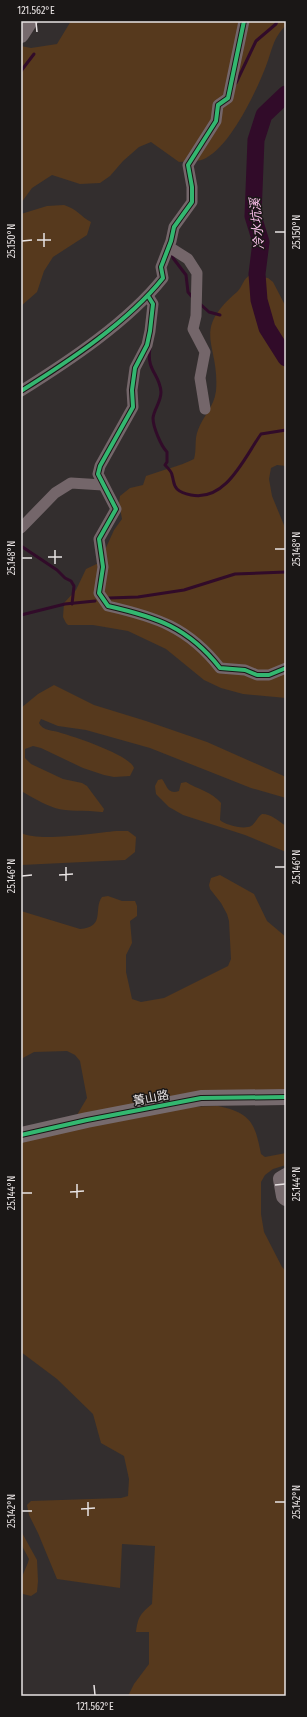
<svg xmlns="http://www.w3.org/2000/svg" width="307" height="1717" font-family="'Fira Sans Condensed','Noto Sans TC',sans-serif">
  <rect width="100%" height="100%" fill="#332e2e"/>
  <g fill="#56391d">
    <path d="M71 21H286V25C272 40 273 48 266 66 256 92 231 145 206 158 200 162 187 161 179 162L151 142 139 147 123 161 110 176 100 183 80 184 52 175 32 188 21 203V46L31 48 57 44Z"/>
    <path d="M64 205C77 209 80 216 91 222L87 235 53 257 44 271 37 292 21 306V214L47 206Z"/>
    <path d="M250 275 268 278 273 282 286 307V466L277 465 271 468 269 479 272 496 286 530V698L243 694 221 688 204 680 166 649 128 631 93 625H68L66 623 63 617 64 603 76 590 86 569 107 559 105 550 114 530 122 519 119 503 120 496 130 488 143 485 146 476C162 470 178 467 194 459 197 449 194 440 198 430 203 416 214 407 216 391 220 343 190 332 237 292 243 286 243 279 250 275Z"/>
    <path d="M54 685 94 705 146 721 207 742 286 777V798L251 788 150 748 86 730 58 726 41 719 39 723C42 731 54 730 61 733 75 737 130 755 134 768L130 776 114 777 104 775 83 768 41 748 33 746 25 749V758L31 764 63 779 82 783 87 786 104 809 103 812H101C87 810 67 812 55 808 43 804 32 797 21 791V708L38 694Z"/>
    <path d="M162 779C167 785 167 795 179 791L181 783 186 782C197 789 212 792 221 803L220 820C225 825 244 830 251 826 256 823 257 817 262 814 272 814 278 821 286 826V852L245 835 183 815 169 807 156 794 155 786 158 780Z"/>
    <path d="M116 831H128L136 837 135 852 125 860 21 865V833C39 842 95 833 116 831Z"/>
    <path d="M220 875 254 894 267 921 286 937V1091L77 1115 87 1098 80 1061 75 1055 67 1051 34 1052 21 1059V911L80 929C106 927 93 909 102 897L108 896 122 901H135L137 906V916L130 921 132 943 126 955V972L132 999 141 1002 164 998 228 966 231 959 229 921 227 914 221 903 210 889 209 885 211 878Z"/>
    <path d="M218 1106C251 1113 255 1123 261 1154L265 1157 286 1153V1165L273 1169 265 1175 261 1182V1214L264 1232 282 1267 286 1271V1696H128L134 1684 149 1664V1632H136C138 1617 140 1614 152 1604L155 1546 122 1544 120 1588 57 1579 38 1533 29 1515 27 1505 31 1501 121 1498 128 1496 129 1479 124 1456 101 1443 93 1414 57 1379 21 1352V1141L184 1107Z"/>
    <path d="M21 1531 37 1560 38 1581 37 1592 31 1596 23 1594C17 1580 26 1571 29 1559L21 1544Z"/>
  </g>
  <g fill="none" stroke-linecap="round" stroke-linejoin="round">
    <g stroke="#310b29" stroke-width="3">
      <path d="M21 71 34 54"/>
      <path d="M236 83 256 41 276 24 277 21"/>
      <path d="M172 253 173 258 186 275 188 292 193 298"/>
      <path d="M199 303 209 312 220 315"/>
      <path d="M150 348C146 371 160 374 161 392 161 402 154 409 153 418 153 427 161 446 167 452V462L165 465C168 468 172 472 172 475 174 481 173 485 177 489 181 493 186 494 191 495 226 502 244 458 261 434L286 430"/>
      <path d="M21 546 57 570 65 578 71 581 74 586 72 604"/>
      <path d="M109 598 138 597 184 590 235 574 286 572"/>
      <path d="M21 615 65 604 95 601"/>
    </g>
    <path stroke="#310b29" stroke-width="17" d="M286 94 264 115 256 140 253 216 261 242 257 274 259 300 267 328 286 358"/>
    <g stroke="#74666a" stroke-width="11">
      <path d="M169 247 188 259 197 273 196 316 193 329 205 352 200 378 205 409"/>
      <path d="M148 296 153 304 150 331 147 345 135 368 132 390 133 407 100 466 98 474 116 509 99 539 103 567 99 593 108 606C156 617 188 627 220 668L245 670 257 675H269L286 668"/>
      <path d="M21 391C69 361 128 322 163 278L161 267 171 241 174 227 192 202V187L188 165 216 121 218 105 228 98 244 21"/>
      <path d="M21 528 55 493 71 483 103 485"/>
    </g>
    <g stroke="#766a6d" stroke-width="16">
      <path d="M21 35 30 21"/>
      <path d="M21 1135 87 1120 201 1098 286 1097"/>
      <path d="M286 1176 281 1179 284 1196 286 1198"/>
    </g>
    <g stroke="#1a1716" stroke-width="6">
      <g id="cycleway">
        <path d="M148 296 153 304 150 331 147 345 135 368 132 390 133 407 100 466 98 474 116 509 99 539 103 567 99 593 108 606C156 617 188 627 220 668L245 670 257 675H269L286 668"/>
        <path d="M21 391C69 361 128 322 163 278L161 267 171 241 174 227 192 202V187L188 165 216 121 218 105 228 98 244 21"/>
        <path d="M21 1135 87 1120 201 1098 286 1097"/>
      </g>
    </g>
    <use href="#cycleway" stroke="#33b770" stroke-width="4"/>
  </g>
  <path fill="none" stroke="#e8e3e3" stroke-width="1.5" d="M36 22 37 32M275 232H285M44 233V247M37 240H51M22 241 32 240M275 549H285M55 550V564M48 557H62M22 558H32M66 867V881M275 867H285M59 875 73 874M22 876 32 875M77 1184V1198M275 1185 285 1184M70 1192 84 1191M22 1193H32M88 1502V1516M275 1502H285M81 1509 95 1508M22 1511H32M94 1685 95 1695"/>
  <g text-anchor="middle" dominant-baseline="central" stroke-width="3" stroke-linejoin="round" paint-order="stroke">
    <g font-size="12" fill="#e8e3e3" stroke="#1a1716">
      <text transform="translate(151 1098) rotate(-11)">菁山路</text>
    </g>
    <g font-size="13" font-style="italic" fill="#fcc0eb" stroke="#1a1716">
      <text transform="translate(257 224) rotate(-95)">冷水坑溪</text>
    </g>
  </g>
  <rect width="307" height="1717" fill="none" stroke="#1a1716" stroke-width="44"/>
  <rect x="22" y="22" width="263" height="1673" fill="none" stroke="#e8e3e3" stroke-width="1.5"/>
  <g font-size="10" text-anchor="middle" fill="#e8e3e3">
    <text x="36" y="14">121.562°E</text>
    <text transform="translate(296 232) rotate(-90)" y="4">25.150°N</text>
    <text transform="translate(11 241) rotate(-90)" y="4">25.150°N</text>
    <text transform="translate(296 549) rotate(-90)" y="4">25.148°N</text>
    <text transform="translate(11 558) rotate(-90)" y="4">25.148°N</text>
    <text transform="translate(296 867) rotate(-90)" y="4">25.146°N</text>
    <text transform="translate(11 876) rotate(-90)" y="4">25.146°N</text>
    <text transform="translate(296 1184) rotate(-90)" y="4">25.144°N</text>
    <text transform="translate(11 1193) rotate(-90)" y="4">25.144°N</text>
    <text transform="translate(296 1502) rotate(-90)" y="4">25.142°N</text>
    <text transform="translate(11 1511) rotate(-90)" y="4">25.142°N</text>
    <text x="95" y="1710">121.562°E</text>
  </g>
</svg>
